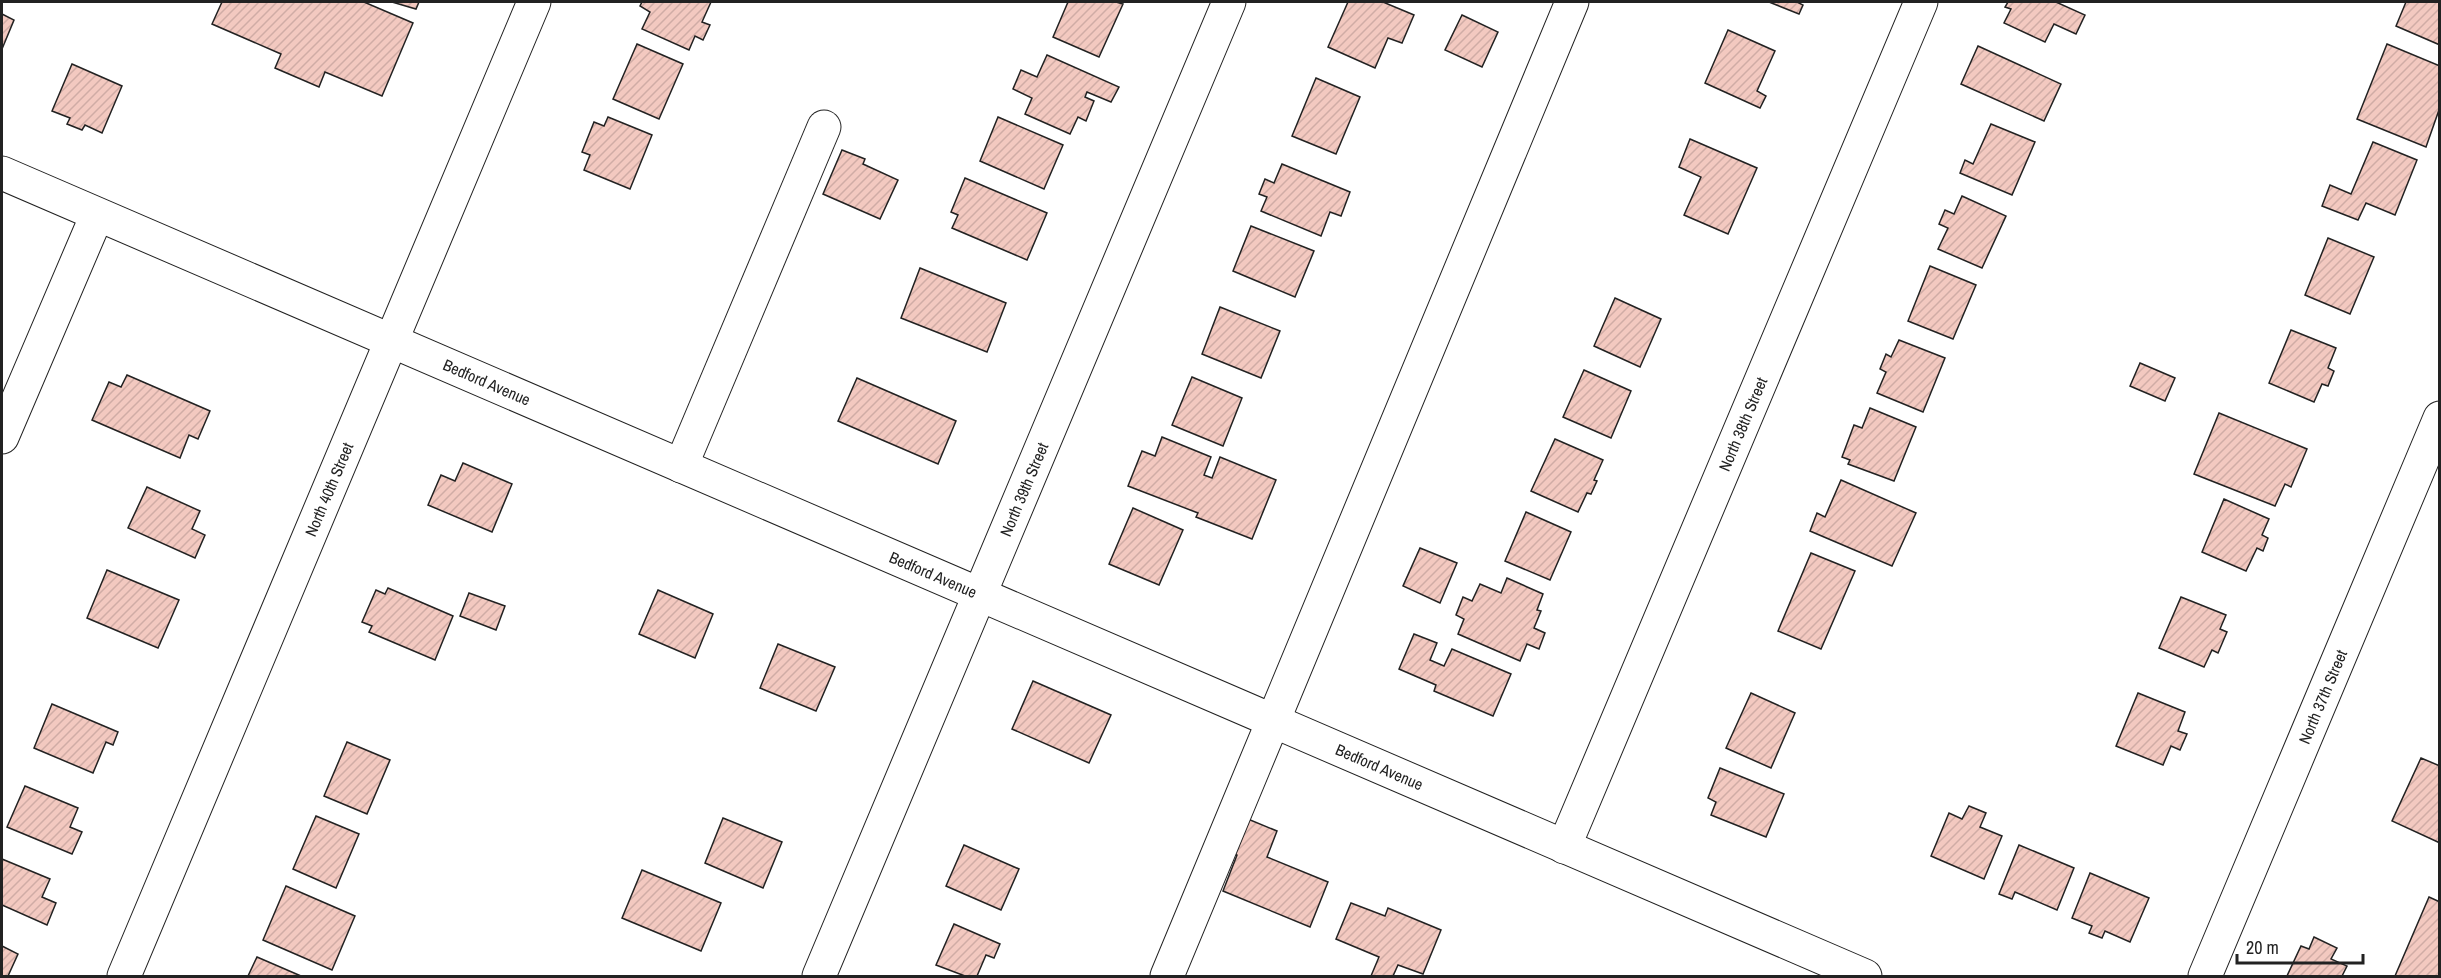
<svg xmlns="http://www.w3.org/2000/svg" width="2441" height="978" font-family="'Archivo Narrow',sans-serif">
  <defs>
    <pattern id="building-hatch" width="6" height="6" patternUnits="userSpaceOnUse" patternTransform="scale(1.5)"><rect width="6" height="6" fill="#f3c9c0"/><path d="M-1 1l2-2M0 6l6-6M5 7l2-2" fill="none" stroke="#d0aca5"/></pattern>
  </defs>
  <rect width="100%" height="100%" fill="#fff"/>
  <g fill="url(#building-hatch)" stroke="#222" stroke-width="1.5">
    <path d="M222 2H364L413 23 382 96 325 72 319 87 275 68 281 54 212 24Z"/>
    <path d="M392 2H419L416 9Z"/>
    <path d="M642 2H711L702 22 710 25 703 40 695 36 689 50 642 29 650 12 640 6Z"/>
    <path d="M1068 2H1116L1123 4 1099 57 1053 37Z"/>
    <path d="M1348 2H1383L1414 15 1402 43 1388 38 1375 68 1328 47Z"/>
    <path d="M1769 2H1797L1803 5 1799 14Z"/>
    <path d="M2008 2H2056L2085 15 2076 34 2054 24 2045 42 2004 23 2011 9 2005 7Z"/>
    <path d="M2406 2H2440V45L2396 26Z"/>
    <path d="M2 14 14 20 2 49Z"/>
    <path d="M1462 15 1498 32 1482 67 1445 50Z"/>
    <path d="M1728 30 1775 51 1757 91 1766 96 1760 108 1705 83Z"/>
    <path d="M637 44 683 64 659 119 613 99Z"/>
    <path d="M2387 44 2440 66V107L2426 147 2357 119Z"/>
    <path d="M1978 46 2061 84 2044 121 1961 84Z"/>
    <path d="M1047 55 1119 87 1111 102 1087 92 1085 97 1094 101 1086 121 1078 117 1070 134 1025 114 1032 98 1013 89 1021 70 1037 77Z"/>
    <path d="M72 64 122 86 102 133 85 125 82 130 67 124 70 118 52 111Z"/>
    <path d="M1316 78 1360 97 1336 154 1292 136Z"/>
    <path d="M608 117 652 135 630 189 584 170 590 155 582 152 594 122 604 126Z"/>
    <path d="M998 117 1063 145 1044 189 980 161Z"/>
    <path d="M1991 124 2035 142 2012 195 1960 173 1965 160 1973 164Z"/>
    <path d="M1690 139 1757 168 1728 234 1684 215 1701 177 1679 167Z"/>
    <path d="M2373 142 2417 160 2395 215 2366 203 2358 220 2322 206 2330 185 2351 194Z"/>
    <path d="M842 150 865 159 863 164 898 180 880 219 823 194Z"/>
    <path d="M1282 164 1350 192 1341 216 1330 212 1321 236 1261 211 1267 197 1259 194 1265 179 1274 183Z"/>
    <path d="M965 178 1047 213 1027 260 952 228 958 215 951 212Z"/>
    <path d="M1962 196 2006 216 1982 268 1938 249 1948 228 1939 224 1945 210 1954 214Z"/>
    <path d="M1251 226 1314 251 1295 297 1233 271Z"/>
    <path d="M2328 238 2374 257 2350 314 2305 295Z"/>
    <path d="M1930 266 1976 285 1953 339 1908 321Z"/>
    <path d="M920 268 1006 303 987 352 901 318Z"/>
    <path d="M1615 298 1661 319 1640 367 1594 346Z"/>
    <path d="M1220 307 1280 331 1261 378 1202 354Z"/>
    <path d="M2291 330 2336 348 2328 368 2334 371 2328 386 2322 384 2314 402 2269 383Z"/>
    <path d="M1899 340 1945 358 1923 412 1877 393 1886 372 1880 369 1886 354 1891 357Z"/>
    <path d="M2140 363 2175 378 2165 401 2130 386Z"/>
    <path d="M1584 370 1631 391 1611 438 1563 417Z"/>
    <path d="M127 375 210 411 198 439 189 435 180 458 92 420 109 382 121 387Z"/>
    <path d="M1192 377 1242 398 1223 446 1172 425Z"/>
    <path d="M857 378 956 421 938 464 838 421Z"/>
    <path d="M1870 408 1916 427 1894 481 1848 464 1850 460 1842 457 1854 425 1862 428Z"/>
    <path d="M2219 413 2307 449 2291 487 2285 484 2275 506 2194 474Z"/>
    <path d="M1162 437 1211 457 1204 475 1212 478 1220 457 1276 480 1252 539 1196 517 1198 513 1128 486 1142 451 1155 456Z"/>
    <path d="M1555 439 1603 460 1594 480 1597 481 1591 494 1587 493 1578 512 1531 491Z"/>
    <path d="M463 463 512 484 492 532 428 505 441 475 455 481Z"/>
    <path d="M1841 480 1916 513 1892 566 1810 531 1817 513 1825 517Z"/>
    <path d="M147 487 200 511 192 529 205 535 195 558 128 528Z"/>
    <path d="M2224 499 2269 519 2262 535 2268 538 2263 551 2257 548 2246 571 2202 552Z"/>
    <path d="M1133 508 1183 530 1159 585 1109 564Z"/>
    <path d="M1526 512 1571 532 1550 580 1505 561Z"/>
    <path d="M1420 548 1457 563 1440 603 1403 586Z"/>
    <path d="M1811 553 1855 571 1821 649 1778 631Z"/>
    <path d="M107 570 179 600 158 648 87 618Z"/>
    <path d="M1507 578 1543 594 1537 610 1541 611 1534 628 1545 633 1539 649 1527 644 1520 661 1458 634 1464 619 1456 615 1463 597 1472 601 1480 584 1501 593Z"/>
    <path d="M388 588 453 616 435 660 369 632 372 626 362 622 376 590 385 594Z"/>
    <path d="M658 590 713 614 695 658 639 634Z"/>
    <path d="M469 593 505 606 496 630 460 616Z"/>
    <path d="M2181 597 2226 615 2220 629 2227 632 2218 653 2212 650 2204 667 2159 648Z"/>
    <path d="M1414 634 1437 643 1430 660 1444 666 1452 649 1511 674 1493 716 1434 691 1436 685 1399 669Z"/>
    <path d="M778 644 835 667 816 711 760 688Z"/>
    <path d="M1033 681 1111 715 1089 763 1012 729Z"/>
    <path d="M1751 693 1795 713 1771 768 1726 748Z"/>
    <path d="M2138 693 2185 712 2178 731 2187 734 2180 750 2171 746 2163 765 2116 746Z"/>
    <path d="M52 704 118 732 113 745 106 742 93 773 34 748Z"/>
    <path d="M347 742 390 760 367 814 324 796Z"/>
    <path d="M2421 758 2440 766V843L2392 821Z"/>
    <path d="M1720 768 1784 794 1766 837 1711 815 1716 802 1708 798Z"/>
    <path d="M25 786 78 808 70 827 82 832 72 854 7 827Z"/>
    <path d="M1969 806 1986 813 1980 827 2002 836 1984 879 1931 856 1949 813 1962 819Z"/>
    <path d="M316 816 359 834 336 888 293 869Z"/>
    <path d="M1243 817 1277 831 1267 857 1328 882 1310 927 1223 891 1237 855 1229 851Z"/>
    <path d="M723 818 782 842 763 888 705 863Z"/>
    <path d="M964 845 1019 869 1001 910 946 886Z"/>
    <path d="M2019 845 2074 868 2057 910 2015 892 2012 899 1999 894Z"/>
    <path d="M2 859 50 879 42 897 56 903 47 925 2 905Z"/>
    <path d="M642 870 721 903 701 951 622 918Z"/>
    <path d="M2090 873 2149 898 2130 942 2105 931 2102 938 2089 933 2092 926 2072 918Z"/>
    <path d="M286 886 355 916 332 970 263 940Z"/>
    <path d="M2429 897 2440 902V976H2395Z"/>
    <path d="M1351 903 1385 916 1388 908 1441 930 1423 974 1398 965 1393 976H1371L1379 957 1336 939Z"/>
    <path d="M954 924 1000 944 994 958 986 955 977 976H965L936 965Z"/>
    <path d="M2314 937 2337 948 2331 959 2347 966 2342 976H2287L2301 946 2309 949Z"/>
    <path d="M2 946 18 954 8 976H2Z"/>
    <path d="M257 957 301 976H248Z"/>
  </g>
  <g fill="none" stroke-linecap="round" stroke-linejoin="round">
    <g stroke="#222" stroke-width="35">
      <g id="minor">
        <path id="s1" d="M2 173 1865 976"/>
        <path d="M2 437 97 215"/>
        <path d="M681 466 824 127"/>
        <path id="s2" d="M1564 847 1921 2"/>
        <path id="s3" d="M124 976 534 2"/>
        <path id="s4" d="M819 976 1229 2"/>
        <path d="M1167 976 1572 2"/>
        <path id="s5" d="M2205 976 2440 418"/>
      </g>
    </g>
    <use href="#minor" stroke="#fff" stroke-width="33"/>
  </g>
  <g text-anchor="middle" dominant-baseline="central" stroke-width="4.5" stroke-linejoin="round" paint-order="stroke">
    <g font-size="16" fill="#222" stroke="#fff">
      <text stroke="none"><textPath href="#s1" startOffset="528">Bedford Avenue</textPath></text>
      <text stroke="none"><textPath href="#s2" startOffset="459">North 38th Street</textPath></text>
      <text stroke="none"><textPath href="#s3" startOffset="528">North 40th Street</textPath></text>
      <text stroke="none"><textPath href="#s4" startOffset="528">North 39th Street</textPath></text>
      <text stroke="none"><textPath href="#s1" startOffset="1014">Bedford Avenue</textPath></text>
      <text stroke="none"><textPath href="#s5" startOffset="303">North 37th Street</textPath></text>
      <text stroke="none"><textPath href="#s1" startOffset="1500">Bedford Avenue</textPath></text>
    </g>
  </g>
  <rect width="2441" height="978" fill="none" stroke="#222222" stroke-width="6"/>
  <path d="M2237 954v9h126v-9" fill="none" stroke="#222222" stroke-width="3"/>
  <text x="2246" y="954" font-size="18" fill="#222222" stroke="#ffffff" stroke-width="4.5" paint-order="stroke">20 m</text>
</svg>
